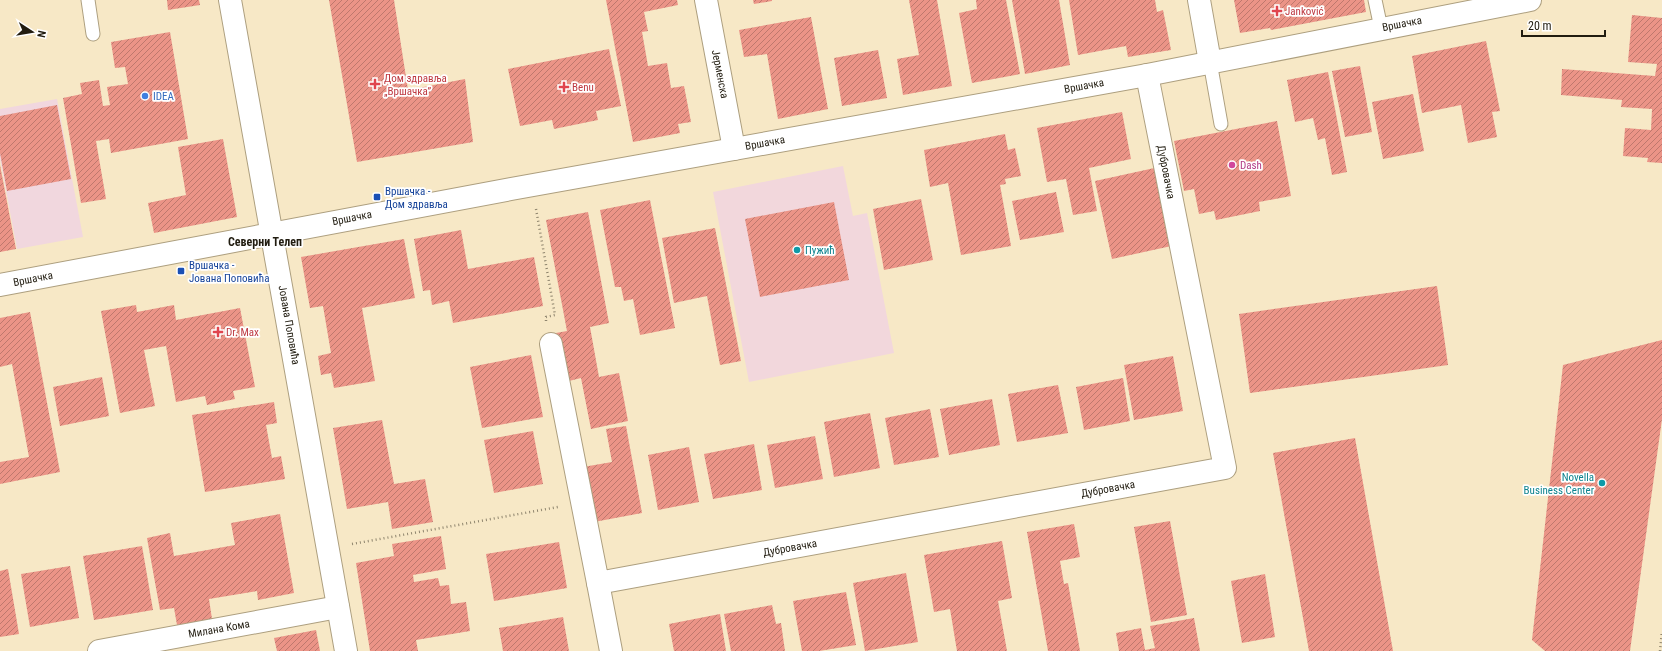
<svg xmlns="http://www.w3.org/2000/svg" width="1662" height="651" font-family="'Roboto Condensed',sans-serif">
  <defs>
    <pattern id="building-hatch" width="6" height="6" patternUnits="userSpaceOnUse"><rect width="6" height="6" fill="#eb9487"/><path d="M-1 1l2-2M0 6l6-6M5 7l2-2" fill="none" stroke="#be786d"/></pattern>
  </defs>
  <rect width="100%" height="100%" fill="#f7e8c6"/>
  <path fill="#f1d7de" d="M57 99 83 237 17 249 0 159V109Z"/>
  <path fill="#f2d7dc" d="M843 166 853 216 867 213 894 353 749 382 713 192Z"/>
  <g fill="url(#building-hatch)">
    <path d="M167 0H199L200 5 168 10Z"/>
    <path d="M329 0H394L408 90 465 79 473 142 357 162Z"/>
    <path d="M606 0H677L678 5 644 12 648 31 642 32 648 66 667 63 671 88 684 86 691 122 678 124 680 133 633 142Z"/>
    <path d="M753 0H772V1L754 4Z"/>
    <path d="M909 0H937L952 86 903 95 897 59 919 55Z"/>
    <path d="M976 0H1006L1020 74 972 83 959 13 977 9Z"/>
    <path d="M1012 0H1059L1070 65 1025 74Z"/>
    <path d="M1069 0H1155L1157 12 1163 10 1171 50 1128 57 1126 46 1078 55Z"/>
    <path d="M1234 0H1364L1366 12 1271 30 1270 28 1240 33Z"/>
    <path d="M1632 15 1662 18V163L1647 162 1648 158 1623 156 1625 128 1651 130 1652 109 1621 107 1622 100 1561 95 1562 69 1655 76 1657 64 1628 62Z"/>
    <path d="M811 17 828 109 778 119 767 54 744 57 739 30Z"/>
    <path d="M170 32 188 139 111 153 109 139 96 141 106 199 81 203 63 98 82 94 80 83 99 80 103 106 110 105 107 87 128 84 125 67 115 68 111 42Z"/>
    <path d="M1486 41 1500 111 1492 112 1497 137 1468 143 1461 105 1422 113 1412 56Z"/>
    <path d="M609 49 621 106 596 111 598 120 554 129 552 120 520 126 508 69Z"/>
    <path d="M878 50 887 98 842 106 834 58Z"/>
    <path d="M1360 66 1372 132 1345 137 1332 71Z"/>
    <path d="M1328 72 1347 172 1332 175 1325 138 1318 140 1313 118 1295 122 1287 80Z"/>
    <path d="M1413 94 1424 151 1383 159 1372 102Z"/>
    <path d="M57 105 71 179 7 191 0 153V116Z"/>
    <path d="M1122 112 1131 159 1089 168 1097 211 1073 215 1066 179 1047 182 1037 128Z"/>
    <path d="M1277 121 1291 196 1259 202 1260 211 1216 220 1214 211 1199 214 1194 189 1184 191 1174 141Z"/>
    <path d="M1005 134 1008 150 1015 148 1021 176 1005 179 1006 184 1000 185 1011 246 961 255 948 183 930 187 924 150Z"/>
    <path d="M223 139 237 217 154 233 148 203 186 195 178 147Z"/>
    <path d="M0 165 16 249 0 252Z"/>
    <path d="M1159 167 1176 245 1112 259 1095 181Z"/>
    <path d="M1056 192 1064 232 1020 240 1012 201Z"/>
    <path d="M921 199 933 260 884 270 873 209Z"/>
    <path d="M650 200 675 328 640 335 633 299 624 301 621 287H615L600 210Z"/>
    <path d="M834 202 849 280 760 297 745 219Z"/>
    <path d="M588 212 609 323 590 327 599 377 619 373 628 421 591 429 581 378 565 382 556 333 567 331 546 220Z"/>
    <path d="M715 228 741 361 720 365 707 296 674 303 662 238Z"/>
    <path d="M461 230 468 269 534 257 543 306 453 323 449 301 432 305 430 290 423 291 414 239Z"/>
    <path d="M404 239 415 298 362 308 375 381 334 388 331 373 321 375 318 356 331 353 323 306 310 308 301 257Z"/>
    <path d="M1437 286 1448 365 1250 393 1239 314Z"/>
    <path d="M136 305 137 312 174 305 176 320 240 308 255 387 233 391 235 399 207 405 205 396 176 402 166 346 144 350 155 406 120 413 101 311Z"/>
    <path d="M30 312 60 472 0 484V462L29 457 12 364 0 367V318Z"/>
    <path d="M1662 340V419L1630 651H1545L1532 640 1563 365Z"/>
    <path d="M531 355 543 417 482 428 470 367Z"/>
    <path d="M1173 356 1183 411 1134 420 1124 365Z"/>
    <path d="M102 377 109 416 60 426 53 387Z"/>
    <path d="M1123 378 1130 421 1084 430 1076 387Z"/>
    <path d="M1058 385 1068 433 1017 442 1008 394Z"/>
    <path d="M992 399 1000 445 949 455 940 409Z"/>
    <path d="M274 402 277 423 266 425 272 458 281 456 285 479 205 492 192 415Z"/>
    <path d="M930 409 939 457 894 465 885 418Z"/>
    <path d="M870 413 880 468 834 477 824 422Z"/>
    <path d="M382 420 394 484 425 479 433 522 392 529 388 502 347 509 333 428Z"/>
    <path d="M626 426 642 513 594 522 583 467 612 462 606 429Z"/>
    <path d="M533 431 543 484 494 493 484 440Z"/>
    <path d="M815 436 823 479 775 488 767 445Z"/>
    <path d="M1355 438 1393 651H1309L1273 453Z"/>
    <path d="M754 444 762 490 713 499 704 454Z"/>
    <path d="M689 447 699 502 658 510 648 455Z"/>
    <path d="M280 514 294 593 258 600 257 591 209 599 212 619 177 625 174 608 160 610 147 538 170 533 174 556 235 545 231 523Z"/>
    <path d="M1170 521 1187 615 1151 622 1134 527Z"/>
    <path d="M1074 524 1080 557 1060 561 1064 584 1068 583 1080 651H1048L1027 532Z"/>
    <path d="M441 536 446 569 413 575 414 582 438 578 440 586 449 585 451 604 466 602 470 631 416 640 418 651H370L356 563 394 556 392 544Z"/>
    <path d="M1002 541 1012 598 998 601 1007 651H957L950 609 934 612 924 555Z"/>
    <path d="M559 542 567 588 494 601 486 554Z"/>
    <path d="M142 546 153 610 94 620 83 556Z"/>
    <path d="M70 566 79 618 30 627 21 574Z"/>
    <path d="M8 569 19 634 0 637V571Z"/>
    <path d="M906 573 918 642 865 651 853 583Z"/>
    <path d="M1265 574 1275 637 1242 643 1231 581Z"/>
    <path d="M846 592 856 645 819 651H802L793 601Z"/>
    <path d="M772 605 776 624 781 623 785 651H731L724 614Z"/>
    <path d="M720 614 726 651H674L669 624Z"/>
    <path d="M563 617 569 651H503L499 628Z"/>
    <path d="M1194 618 1200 651H1119L1116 633 1141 628 1145 650 1155 648 1150 626Z"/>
    <path d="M316 630 320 651H277L274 638Z"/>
  </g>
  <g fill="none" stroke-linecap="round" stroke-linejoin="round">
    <g stroke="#ad9f7f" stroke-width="15">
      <g id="lane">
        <path d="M88 0 93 34"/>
        <path d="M1375 0 1381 28"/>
        <path d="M1210 62 1221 124"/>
      </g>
    </g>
    <g stroke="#ad9f7f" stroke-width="24">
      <g id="street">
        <path d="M230 0 346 651"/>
        <path d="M706 0 734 149"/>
        <path d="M1199 0 1210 62"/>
        <path d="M551 344 598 583 1225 468 1147 75"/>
        <path d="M598 583 611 651"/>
        <path d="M99 651 338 607"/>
      </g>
    </g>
    <g stroke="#ad9f7f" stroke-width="24">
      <path id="secondary" d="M0 285 511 189 1147 75 1530 0"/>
    </g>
    <g stroke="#8f856e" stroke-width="2.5" stroke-dasharray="1 3" stroke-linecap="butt">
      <path d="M536 209 555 315 546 317V321"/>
      <path d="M352 544 558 507"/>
      <path d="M1660 651 1662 631"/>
    </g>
    <use href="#lane" stroke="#fff" stroke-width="13"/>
    <use href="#street" stroke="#fff" stroke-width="22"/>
    <use href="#secondary" stroke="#fff" stroke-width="22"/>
  </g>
  <g fill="#e0444e" stroke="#fff" stroke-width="1.5">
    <path d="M1275 5h4v4h4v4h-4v4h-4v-4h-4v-4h4z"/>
    <path d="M373 78h4v4h4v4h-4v4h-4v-4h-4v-4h4z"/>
    <path d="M562 81h4v4h4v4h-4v4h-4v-4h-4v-4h4z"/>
    <path d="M216 326h4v4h4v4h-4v4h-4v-4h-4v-4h4z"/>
  </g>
  <circle fill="#3f7fe0" stroke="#fff" stroke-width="1.5" cx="145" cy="96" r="4"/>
  <circle fill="#d1479c" stroke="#fff" stroke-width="1.5" cx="1232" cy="165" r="4"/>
  <g fill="#1a4fb4" stroke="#fff" stroke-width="1.5">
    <rect x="373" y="193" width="8" height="8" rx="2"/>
    <rect x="177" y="267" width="8" height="8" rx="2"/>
  </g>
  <g fill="#0f9aa8" stroke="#fff" stroke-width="1.5">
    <circle cx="797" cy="250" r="4"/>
    <circle cx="1602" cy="483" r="4"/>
  </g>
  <g text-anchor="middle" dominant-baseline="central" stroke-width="3.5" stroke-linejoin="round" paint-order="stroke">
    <g font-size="11" fill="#be3a42" stroke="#fff" text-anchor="start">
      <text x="1285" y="11">Janković</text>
      <text x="384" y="78">Дом здравља<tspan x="384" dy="13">„Вршачка”</tspan></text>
      <text x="572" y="87">Benu</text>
      <text x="226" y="332">Dr. Max</text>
    </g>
    <g font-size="11" fill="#211c10" stroke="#fff">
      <text transform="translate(1402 24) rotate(-11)">Вршачка</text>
      <text transform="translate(720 74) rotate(79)">Јерменска</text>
      <text transform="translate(1084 86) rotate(-10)">Вршачка</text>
      <text transform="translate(765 143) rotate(-10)">Вршачка</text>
      <text transform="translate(1166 172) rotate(79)">Дубровачка</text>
      <text transform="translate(352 218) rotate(-11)">Вршачка</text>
      <text transform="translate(33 279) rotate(-11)">Вршачка</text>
      <text transform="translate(289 325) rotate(80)">Јована Поповића</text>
      <text transform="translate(1108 489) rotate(-10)">Дубровачка</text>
      <text transform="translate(790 548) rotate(-10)">Дубровачка</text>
      <text transform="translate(219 629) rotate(-10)">Милана Кома</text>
    </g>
    <g font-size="11" fill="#366cbe" stroke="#fff" text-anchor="start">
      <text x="153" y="96">IDEA</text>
    </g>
    <g font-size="11" fill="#b23c85" stroke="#fff" text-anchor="start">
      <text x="1240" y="165">Dash</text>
    </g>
    <g font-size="11" fill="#164399" stroke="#fff" text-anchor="start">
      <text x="385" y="191">Вршачка -<tspan x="385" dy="13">Дом здравља</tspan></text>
      <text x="189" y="265">Вршачка -<tspan x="189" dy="13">Јована Поповића</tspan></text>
    </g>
    <g font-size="11" fill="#0d838f" stroke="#fff" text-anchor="start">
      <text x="805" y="250">Пужић</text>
      <text x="1594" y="477" text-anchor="end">Novella<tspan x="1594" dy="13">Business Center</tspan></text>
    </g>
    <g font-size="12" font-weight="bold" fill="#211c10" stroke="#fff">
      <text x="265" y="242">Северни Телеп</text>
    </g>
  </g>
  <g transform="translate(32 32) rotate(102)" stroke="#ffffff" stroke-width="3" paint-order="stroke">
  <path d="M0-3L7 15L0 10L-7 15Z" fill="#211c10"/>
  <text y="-6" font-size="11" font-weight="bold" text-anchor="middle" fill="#211c10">N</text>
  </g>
  <path d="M1522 30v6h83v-6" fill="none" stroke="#211c10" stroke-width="2"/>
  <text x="1528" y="30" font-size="12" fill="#211c10" stroke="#ffffff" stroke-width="3" paint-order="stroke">20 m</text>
</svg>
